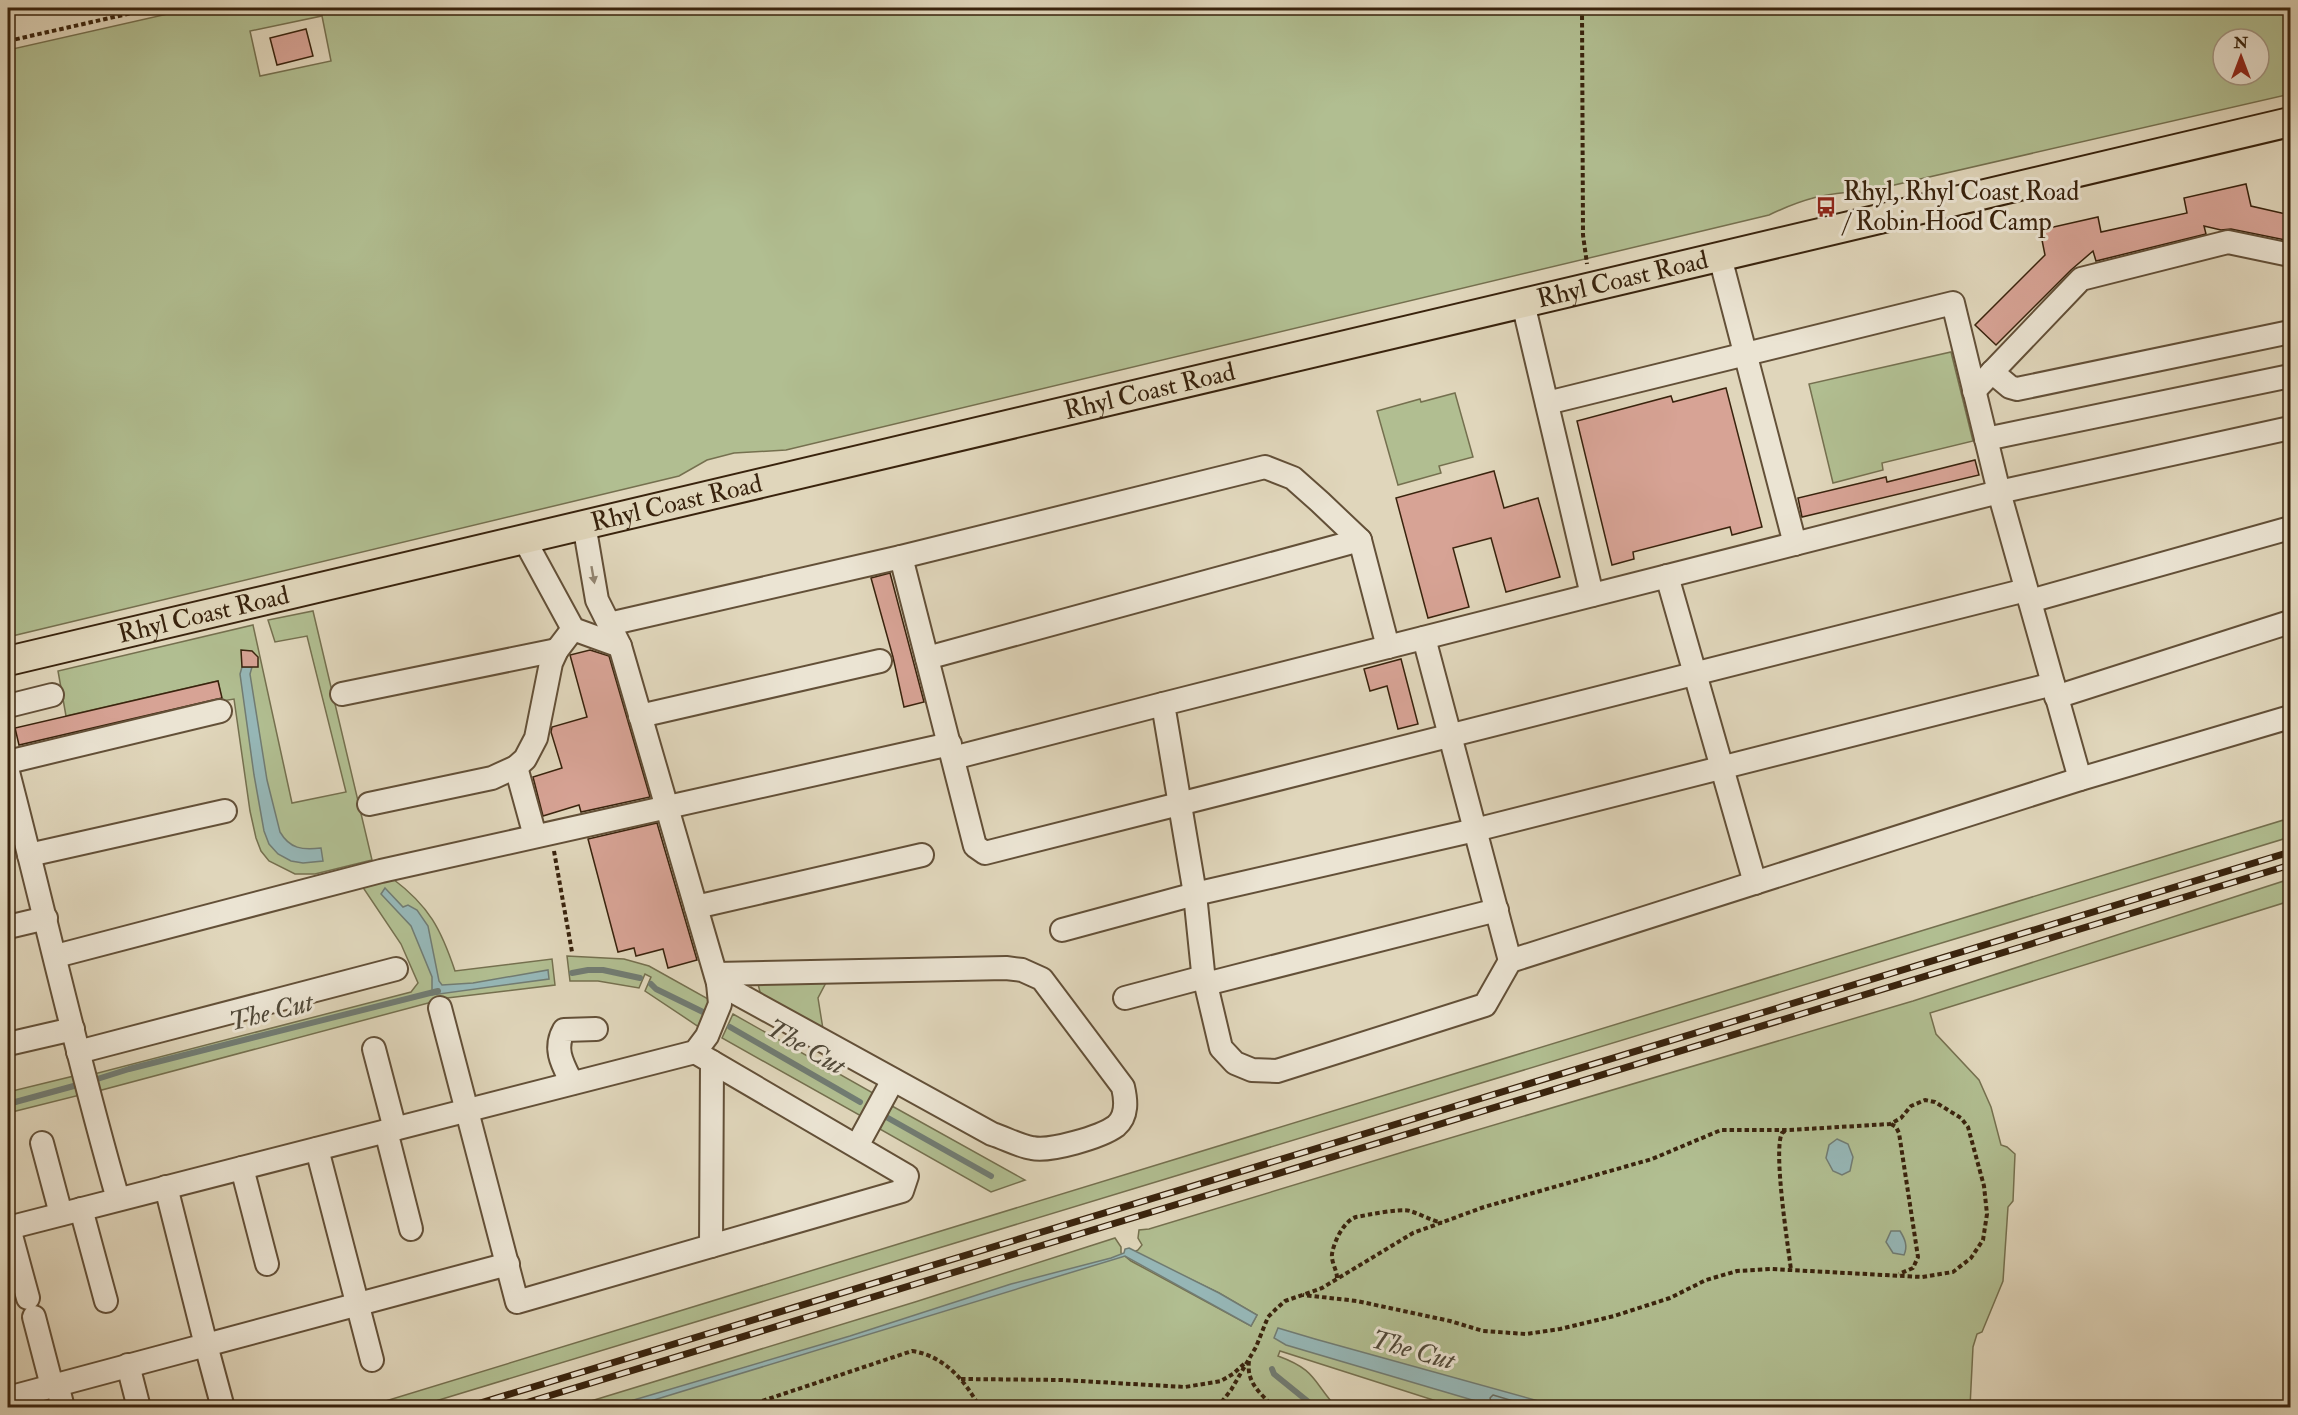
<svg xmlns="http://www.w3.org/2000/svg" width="2298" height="1415" font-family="'IM FELL Double Pica',serif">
  <rect width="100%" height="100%" fill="#e0d6bb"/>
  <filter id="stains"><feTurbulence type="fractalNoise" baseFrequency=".00333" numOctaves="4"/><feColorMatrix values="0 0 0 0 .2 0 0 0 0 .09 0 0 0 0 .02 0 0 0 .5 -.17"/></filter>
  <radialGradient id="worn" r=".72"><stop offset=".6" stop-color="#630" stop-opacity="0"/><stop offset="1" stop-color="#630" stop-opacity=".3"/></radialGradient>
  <g fill="#b1be91" stroke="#75704f" stroke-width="1.5" fill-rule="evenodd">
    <path d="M194 8H2290V94L1864 192C1829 191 1800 200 1769 215L786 450 734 453 707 460 679 476 8 637V50ZM322 16 331 61 260 76 250 31ZM2223 39H2259V75H2223Z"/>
    <path d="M1951 352 1973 441 1882 463 1883 470 1833 483 1809 384Z"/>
    <path d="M1455 393 1473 457 1439 466 1441 473 1398 485 1377 411 1420 399 1421 402Z"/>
    <path d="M313 611 372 860 315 874H295L269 861 261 851 256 838 250 811 234 699 222 701 218 681 66 716 58 671 253 625 292 803 346 792 307 636 275 642 268 620Z"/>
    <path d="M2290 818V837L416 1407H366Z"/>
    <path d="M393 879C429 906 441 929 455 971L552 959 555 985 447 998 98 1091 94 1074 411 992 418 983 401 944 362 886Z"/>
    <path d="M2290 879V901L1930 1013 1936 1034 1979 1080 1991 1107 2001 1145 2007 1147 2015 1154 2013 1201 2008 1207 2003 1281 1982 1332 1977 1334 1973 1347 1970 1407H1455L1280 1351 1278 1356C1316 1370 1312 1380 1336 1407L568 1408 915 1302 1115 1238 1121 1247V1253L1131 1261 1251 1326 1257 1315 1219 1293 1134 1252 1138 1250 1142 1245 1138 1238 1139 1230 1149 1229 1413 1149 1913 1001Z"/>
    <path d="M567 956 624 959 649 966 710 1000 699 1027 645 991 651 977 645 974 639 988 598 981H570Z"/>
    <path d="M829 977 818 998 823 1029 762 995 760 992 758 984Z"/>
    <path d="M733 1014 873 1093 861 1116 722 1038Z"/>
    <path d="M74 1076 80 1095 8 1113V1092Z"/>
    <path d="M892 1106 1025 1180 991 1192 878 1128Z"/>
  </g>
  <g fill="#96b7b7" stroke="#717c73" stroke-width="1.5">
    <path d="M242 667H252L250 674 267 780 280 832C290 849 302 850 321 848L323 861 303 863 291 861 278 854 269 844 264 831 254 775 240 674Z"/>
    <path d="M385 888 403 907 408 905 417 910 428 926 439 981 442 985 473 983 548 970 549 979 432 995V977L411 926 381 894Z"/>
    <path d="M1837 1139 1848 1144 1853 1157 1850 1171 1842 1175 1833 1171 1826 1158 1829 1145Z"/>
    <path d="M1891 1231H1900C1905 1239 1908 1246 1904 1255L1893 1253 1886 1242Z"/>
    <path d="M1129 1248 1219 1293 1257 1315 1251 1326 1125 1256 631 1407H610L850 1336 1011 1284 1111 1258 1124 1253 1125 1249Z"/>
    <path d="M1278 1328 1315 1339 1560 1407H1496L1286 1345 1274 1338Z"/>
  </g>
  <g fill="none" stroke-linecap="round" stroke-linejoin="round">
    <path stroke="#686d62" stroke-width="1.5" d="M1493 1408 1490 1398 1493 1395 1537 1408"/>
    <g stroke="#717c73" stroke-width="6">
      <path d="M572 973 588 970H603L640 978"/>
      <path d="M651 984 656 989 703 1012"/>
      <path d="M730 1027 860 1102"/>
      <path d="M91 1081 129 1069 438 991"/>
      <path d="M8 1104 81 1084"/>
      <path d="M888 1118 991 1176"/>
      <path d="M1272 1369 1274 1374 1316 1408"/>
    </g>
  </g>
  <g fill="#d7a395" stroke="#39230d" stroke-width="1.5">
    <path d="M306 29 313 56 277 65 270 38Z"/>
    <path d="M2246 184 2251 206 2290 215V241L2231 229 2221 230 2204 226 2206 234 2096 261 2093 251 2071 270 1996 345 1975 325 2045 255 2040 230 2098 217 2101 232 2187 213 2184 198Z"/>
    <path d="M1726 388 1762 527 1732 535 1730 527 1633 552 1634 559 1612 565 1577 421 1671 396 1673 402Z"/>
    <path d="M1975 460 1979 475 1802 517 1798 498 1886 477 1887 482Z"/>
    <path d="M1494 471 1504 508 1538 498 1560 577 1506 592 1491 538 1453 548 1469 607 1428 618 1396 498Z"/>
    <path d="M890 573 924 702 904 707 893 657 871 578Z"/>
    <path d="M241 650 252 651 258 657V667H242Z"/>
    <path d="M590 650 609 656 650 797 581 812 579 805 543 816 533 777 562 768 551 732 552 727 587 717 570 655Z"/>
    <path d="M1401 659 1418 724 1398 729 1387 686 1370 691 1364 669Z"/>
    <path d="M218 681 222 698 19 745 15 728Z"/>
    <path d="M657 823 697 960 668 968 663 949 636 956 634 948 618 952 588 839Z"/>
  </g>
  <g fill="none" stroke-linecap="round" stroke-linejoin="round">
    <g stroke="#635038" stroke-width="26">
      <g id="minor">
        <path d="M1720 257 1795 544"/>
        <path d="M1523 303 1592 595"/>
        <path d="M1992 372 2010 387 2017 389 2290 332"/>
        <path d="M1974 391 2081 279 2228 242 2290 255"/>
        <path d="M1547 403 1953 303 1999 492 2080 779"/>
        <path d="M2290 428 1999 492 1163 704 1195 894 1203 972 1221 1048 1235 1063 1252 1070 1277 1071 1485 1005 1510 961 2080 779 2290 717"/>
        <path d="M1986 439 2290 376"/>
        <path d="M524 539 573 629 620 646"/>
        <path d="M901 557 975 846 985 853 2026 590"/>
        <path d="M1667 576 1755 883"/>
        <path d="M2030 601 2290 528"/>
        <path d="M609 624 901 557 1265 467 1293 478 1320 502 1360 540 1388 647"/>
        <path d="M1424 638 1510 961"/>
        <path d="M927 658 1360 540"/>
        <path d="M342 694 557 650"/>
        <path d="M2056 697 2290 622"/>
        <path d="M8 706 52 695"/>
        <path d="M640 716 880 661"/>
        <path d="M953 758 1163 704"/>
        <path d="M8 762 220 711"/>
        <path d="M516 767 535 836"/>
        <path d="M8 772C45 914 77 1058 118 1199"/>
        <path d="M369 804 492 778 516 767 525 759 536 738 551 663 557 650 573 629"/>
        <path d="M29 855 225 811"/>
        <path d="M696 907 922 855"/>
        <path d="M8 927 46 918"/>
        <path d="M1062 930 1195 894 1475 830 2053 684"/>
        <path d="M56 956 381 871 950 744"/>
        <path d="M716 974 1006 968 1022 970 1042 979 1123 1087C1126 1100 1128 1116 1116 1126 1101 1137 1050 1152 1032 1148 1019 1146 1005 1138 992 1134L718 983"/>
        <path d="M1206 984 1497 910"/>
        <path d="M1125 998 1204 977"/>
        <path d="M440 1008 517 1302 902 1191 907 1176 695 1052"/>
        <path d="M8 1044 73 1029"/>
        <path d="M374 1049 395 1129"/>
        <path d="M78 1052 396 969"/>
        <path d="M572 1083C563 1065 553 1049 564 1030L596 1029"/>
        <path d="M386 1131 411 1229"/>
        <path d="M42 1143 61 1214"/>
        <path d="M857 1146 893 1080"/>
        <path d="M317 1149 372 1360"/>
        <path d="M242 1168 267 1264"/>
        <path d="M81 1209 106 1301"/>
        <path d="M8 1228 695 1052 707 1036 720 1004 718 983 620 646 597 600 584 524"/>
        <path d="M9 1228 28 1298"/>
        <path d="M711 1246 712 1062"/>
        <path d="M34 1317 52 1386"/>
        <path d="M128 1365 139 1408"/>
        <path d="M57 1384 63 1408"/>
        <path d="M8 1398 206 1345 166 1187"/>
        <path d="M223 1408 206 1345 508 1264"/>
      </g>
    </g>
    <g stroke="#39230d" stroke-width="32">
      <g id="major">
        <path id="s1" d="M8 661 2290 122"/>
      </g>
    </g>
    <g stroke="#39230d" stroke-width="4" stroke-dasharray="4.5 3" stroke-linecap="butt">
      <path d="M1582 8 1583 235 1587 264"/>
      <path d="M8 41 154 8"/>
      <path d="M554 851 572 952"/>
      <path d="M1891 1124 1896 1127 1899 1133 1918 1257 1913 1268 1899 1274"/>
      <path d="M1785 1131 1782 1133C1773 1151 1788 1245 1791 1270"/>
      <path d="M1337 1278C1337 1270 1331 1262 1332 1254 1334 1241 1344 1221 1356 1217 1368 1215 1400 1208 1410 1211 1420 1214 1430 1220 1442 1223"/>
      <path d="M1249 1361C1246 1383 1261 1394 1275 1408"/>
      <path d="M961 1379 1062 1380 1185 1387 1221 1381 1233 1374 1245 1363"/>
      <path d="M741 1408 912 1351C944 1356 965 1380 980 1408"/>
      <path d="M1217 1408 1231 1390 1256 1347 1268 1317 1276 1309 1285 1301 1322 1288 1413 1233 1484 1207 1652 1159 1721 1130H1789L1890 1124 1901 1118 1911 1106 1925 1100 1935 1102 1961 1118 1968 1127 1984 1186 1987 1214 1983 1240 1971 1258 1953 1272 1922 1277 1771 1269 1737 1271 1706 1280 1670 1298 1614 1316 1560 1329 1526 1334 1483 1331 1450 1321 1357 1301 1303 1295"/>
    </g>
    <use href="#minor" stroke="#ebe4d3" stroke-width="22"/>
    <use href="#major" stroke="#e0d6bb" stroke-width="28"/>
    <g stroke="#39230d" stroke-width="7">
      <g id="rail">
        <path d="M464 1408 2290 852"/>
        <path d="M509 1408 2290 865"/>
      </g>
    </g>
    <use href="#rail" stroke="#ebe4d3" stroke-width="4.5" stroke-dasharray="14" stroke-linecap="butt"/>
  </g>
  <defs><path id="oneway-solid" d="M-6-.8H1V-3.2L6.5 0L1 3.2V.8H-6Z" transform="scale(1.5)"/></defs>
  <use fill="#928470" href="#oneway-solid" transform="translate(593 575) rotate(80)"/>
  <defs>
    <g id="bus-bare" transform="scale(1.62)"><path d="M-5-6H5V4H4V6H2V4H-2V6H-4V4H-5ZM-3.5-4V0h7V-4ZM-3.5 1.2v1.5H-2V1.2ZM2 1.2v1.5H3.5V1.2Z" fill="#8f2418" stroke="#ebe4d3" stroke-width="2.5" paint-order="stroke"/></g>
  </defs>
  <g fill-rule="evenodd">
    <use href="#bus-bare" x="1826" y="207"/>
  </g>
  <g text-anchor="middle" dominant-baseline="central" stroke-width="6" stroke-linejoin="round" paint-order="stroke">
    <g font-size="26" fill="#39230d" stroke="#ebe4d3" text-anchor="start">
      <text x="1843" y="192">Rhyl, Rhyl Coast Road<tspan x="1843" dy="30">/ Robin Hood Camp</tspan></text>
    </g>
    <g font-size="26" fill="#39230d" stroke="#ebe4d3">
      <text stroke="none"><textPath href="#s1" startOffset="1659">Rhyl Coast Road</textPath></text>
      <text stroke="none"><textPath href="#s1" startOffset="1173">Rhyl Coast Road</textPath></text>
      <text stroke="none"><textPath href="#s1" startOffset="687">Rhyl Coast Road</textPath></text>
      <text stroke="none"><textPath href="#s1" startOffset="201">Rhyl Coast Road</textPath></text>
    </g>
    <g font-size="27" font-style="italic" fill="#504838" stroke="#ebe4d3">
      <text transform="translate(271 1012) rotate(-14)">The Cut</text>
      <text transform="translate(806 1047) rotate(30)">The Cut</text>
      <text transform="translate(1413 1350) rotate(16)">The Cut</text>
    </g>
  </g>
  <rect width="2298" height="1415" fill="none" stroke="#e0d6bb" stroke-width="30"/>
  <rect x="9" y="9" width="2280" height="1397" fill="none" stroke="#39230d" stroke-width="3"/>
  <rect x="15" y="15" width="2268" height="1385" fill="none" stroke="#39230d" stroke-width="1.5"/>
  <g transform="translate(2241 57)"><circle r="28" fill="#ebe4d3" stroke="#a49784" stroke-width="1.5"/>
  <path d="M0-4.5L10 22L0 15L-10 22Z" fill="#8f2418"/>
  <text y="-9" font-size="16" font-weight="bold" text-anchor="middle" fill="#39230d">N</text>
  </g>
  <rect width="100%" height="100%" filter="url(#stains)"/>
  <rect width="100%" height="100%" fill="url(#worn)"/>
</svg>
